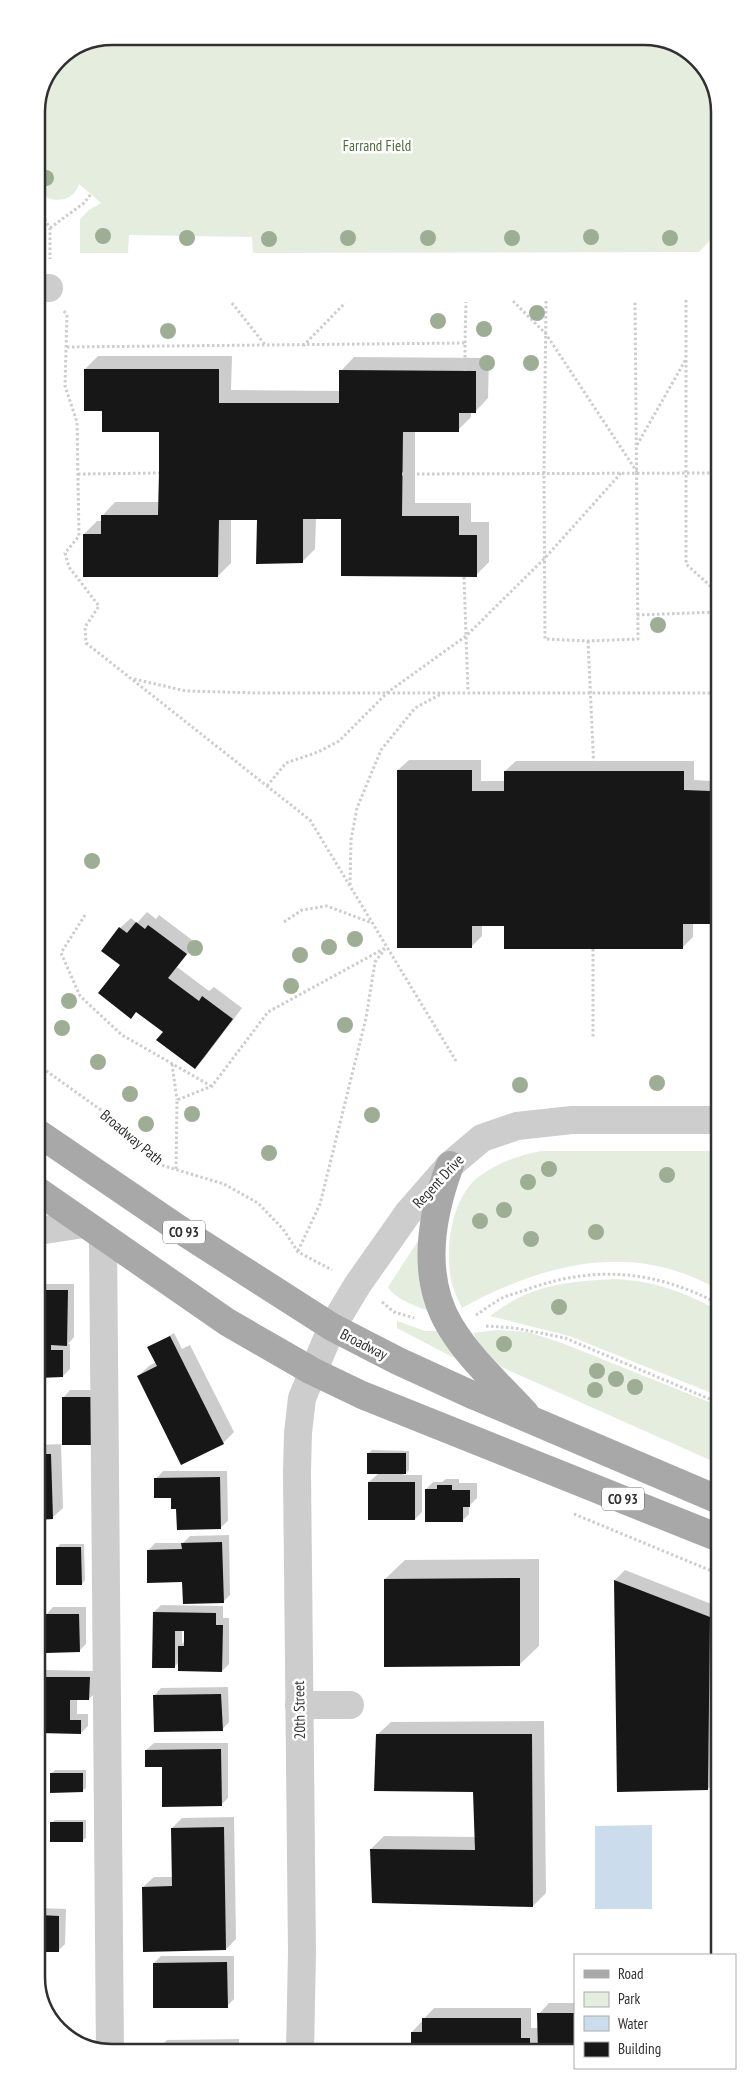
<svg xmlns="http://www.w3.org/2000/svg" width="756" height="2089" font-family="'PT Sans Narrow',sans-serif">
  <rect width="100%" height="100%" fill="#fff"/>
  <g fill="#e5eddf">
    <path d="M112 36H650L690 52 717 92V233L699 252 253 253 252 237 129 235 128 253H80V219L89 210 101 203 79 184C73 204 49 204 37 190L36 107 59 58Z"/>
    <path d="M541 1151H719V1290C633 1240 544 1263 462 1308 456 1296 451 1284 450 1272 446 1242 453 1198 477 1178 496 1163 517 1156 541 1151Z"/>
    <path d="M420 1238 433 1312C419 1308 396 1300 388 1287Z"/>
    <path d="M613 1279C652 1280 685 1292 719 1311V1396L569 1336 490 1316C499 1310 507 1304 516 1299 546 1283 580 1281 613 1279Z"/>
    <path d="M397 1321 425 1331H445L475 1369 397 1328Z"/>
    <path d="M497 1330 528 1332 562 1343 719 1406V1464L497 1365 484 1352 473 1333Z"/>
  </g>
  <path fill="#cbdcec" d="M652 1825V1909H595V1826Z"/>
  <g fill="#0003" fill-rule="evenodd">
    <path d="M98 356H232L231 390 341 391V371L354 357 489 358 488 398 475 412H471V417L458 430H415V503H471V522H489V562L476 575 342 518H316L315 549 302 562 258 519H231V563L218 576 84 534 97 521H102V516L115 502H160V430L103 410 85 369Z"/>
    <path d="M409 760H481V781H505V771L516 761H694V780L711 781V770L718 764V946H711V923H693V937L682 948 506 925H482V936L471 947 398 770Z"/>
    <path d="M147 912 156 919 159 915 196 943 177 967 209 991 214 987 242 1008 205 1057 195 1067 164 1032 121 965 120 928 131 918 137 923Z"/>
    <path d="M38 1284H74V1337L68 1344H70V1369L63 1376 38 1377Z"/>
    <path d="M174 1333 182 1349 190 1345 234 1432 223 1443 138 1376 149 1366 156 1362 149 1348Z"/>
    <path d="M70 1390H100L93 1444H61L63 1508 52 1518 38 1519V1445L63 1444V1398Z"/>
    <path d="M372 1450 409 1451V1470L403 1475H422V1512L415 1519 369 1482 379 1473 369 1453Z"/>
    <path d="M163 1471H227L228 1521 220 1528 177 1508 173 1497 156 1479Z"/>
    <path d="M446 1479H459V1483H477V1498L469 1506V1514L462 1521 426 1489 433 1482H442Z"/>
    <path d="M229 1535 230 1595 223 1602 184 1581 148 1551 155 1543H183L190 1536Z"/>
    <path d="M42 1536 43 1590 38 1595V1537Z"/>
    <path d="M60 1544H84L85 1580 82 1584 57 1548Z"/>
    <path d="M539 1559V1646L519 1665 385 1579 405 1560Z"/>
    <path d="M625 1570 719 1607 718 1779 708 1789 615 1580Z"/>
    <path d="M161 1605 223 1606V1618H229V1664L222 1671 179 1662 174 1667 154 1612ZM182 1629H185V1641L182 1644Z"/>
    <path d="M53 1607H86V1644L79 1651 46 1615Z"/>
    <path d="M44 1670 96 1671V1692L89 1699H77V1714H88V1726L81 1733 40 1717 45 1712V1692H38V1676Z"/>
    <path d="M228 1687 229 1722 222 1730 154 1696 161 1688Z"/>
    <path d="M544 1721 546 1893 533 1906 371 1849 384 1836 476 1837 475 1791 377 1735 391 1722Z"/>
    <path d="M154 1743H228V1798L221 1805 163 1765 146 1750Z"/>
    <path d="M55 1770H86V1788L82 1791 52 1773Z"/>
    <path d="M234 1817 236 1939 226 1949 143 1887 154 1877H173L172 1828 182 1818Z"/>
    <path d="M55 1820H86V1838L82 1841 51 1823Z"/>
    <path d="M39 1908 66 1909 65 1944 58 1951H39Z"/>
    <path d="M161 1956H234V1999L227 2006 154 1963Z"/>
    <path d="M549 2003H575V2050L412 2051V2032L434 2008H531V2028H539V2014Z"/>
    <path d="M59 2028H72L73 2040 66 2037Z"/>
    <path d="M239 2039V2052H160V2047L167 2040Z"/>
  </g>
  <g fill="#171717">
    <path d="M84 369H219V403H339V370L476 371V413H459V432H403L402 516H459V535H477V577L341 576V519H303V563L256 564 257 520H219L218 577H83V534H101V515H158L159 473V432H102V411H84Z"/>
    <path d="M397 770H472V791H504V771H684V790L710 791V770H718V947H710V924H683V949H504V926H472V948H397Z"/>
    <path d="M136 922 145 929 148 925 187 954 168 978 199 1001 202 996 233 1019 195 1069 156 1040 163 1032 136 1012 131 1019 98 993 120 965 101 951 119 927 127 933Z"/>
    <path d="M38 1290H68L67 1346 51 1345V1350H63V1377L38 1378Z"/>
    <path d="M170 1336 224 1444 181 1465 137 1376 157 1366 147 1347Z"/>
    <rect x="62" y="1397" width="31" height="48"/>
    <rect x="367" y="1453" width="39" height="21"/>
    <path d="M38 1454H51L53 1519 38 1520Z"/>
    <path d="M220 1477 221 1529 177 1530 176 1509H171V1498H154V1478Z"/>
    <rect x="368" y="1482" width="47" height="38"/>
    <path d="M437 1485H452V1490H470V1507H463V1522H425V1489H437Z"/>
    <path d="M222 1542 224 1603 183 1604 182 1582 147 1583V1550L182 1549 181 1543Z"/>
    <path d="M56 1547H81L82 1585H56Z"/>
    <path d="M520 1578V1666L384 1667V1579Z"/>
    <path d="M614 1580 710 1617 708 1790 617 1792Z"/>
    <path d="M153 1612 216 1613V1625H223L222 1672 178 1671V1646H184V1631H175V1668H152Z"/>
    <path d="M44 1614H79L80 1652 46 1653Z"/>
    <path d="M38 1677H90L89 1700H70V1720H81V1734L39 1733V1716L43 1717 44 1693H38Z"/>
    <path d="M221 1694 223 1731 154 1732 153 1695Z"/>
    <path d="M376 1734H532L533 1907 372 1903 370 1849 475 1850 473 1792 374 1791Z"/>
    <path d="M221 1749 222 1806 162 1807V1767H145V1750Z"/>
    <path d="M50 1773H83V1792L50 1793Z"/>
    <rect x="50" y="1822" width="33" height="20"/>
    <path d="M224 1827 226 1950 143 1952 142 1887 172 1886 171 1828Z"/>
    <path d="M39 1915 59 1916V1952H39Z"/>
    <path d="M227 1962 228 2008H153V1963Z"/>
    <path d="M537 2013H575V2050L538 2051Z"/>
    <path d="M422 2018H521V2038H530V2051H411V2032H422Z"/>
    <path d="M232 2045V2052H159V2046Z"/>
  </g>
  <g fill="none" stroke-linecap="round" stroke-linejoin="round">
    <g stroke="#cdcdcd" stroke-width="3" stroke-dasharray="2.5 2.5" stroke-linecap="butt">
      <path d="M37 206 50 228V259"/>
      <path d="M50 228 84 203 91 194"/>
      <path d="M686 300V564L718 593"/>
      <path d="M513 301 546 334 637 472"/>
      <path d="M546 301 544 474 545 639 588 641 638 639 635 301"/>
      <path d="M232 303 266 346"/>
      <path d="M64 311 67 315 65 386 77 422 79 536 65 553 69 567 99 606 85 627 86 643 310 820 456 1061"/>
      <path d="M465 343 466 302"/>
      <path d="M303 346 345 303"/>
      <path d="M67 347 465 343V371"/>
      <path d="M637 445 686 359"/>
      <path d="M78 474 159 473"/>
      <path d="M402 474 718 473"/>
      <path d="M464 577 468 692"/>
      <path d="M637 615 718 612"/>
      <path d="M588 641 594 771"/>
      <path d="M134 679 186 691 259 693H718"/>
      <path d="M267 786 286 763 318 752 339 741 388 692 466 636 545 558 622 472"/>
      <path d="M350 885 351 840 357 808 381 750 415 708 443 693"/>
      <path d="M85 915 61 953 80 996 122 1035 211 1086"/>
      <path d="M284 922 302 910 327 906 372 923"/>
      <path d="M593 949V1038"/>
      <path d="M172 1064 177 1100"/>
      <path d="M38 1065 108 1115 161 1165 224 1184 258 1203 283 1229 298 1252 332 1270"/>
      <path d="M176 1169 177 1100 212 1086 268 1012 387 947"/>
      <path d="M298 1251 320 1204 366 1018 375 962 385 949"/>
      <path d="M382 1302 394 1312 414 1318"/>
      <path d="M476 1315C484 1310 493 1303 502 1298 511 1294 521 1292 531 1288 598 1265 656 1271 719 1304"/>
      <path d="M486 1326 515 1328 565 1338 719 1403"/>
      <path d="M574 1514 719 1574"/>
    </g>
    <g stroke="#cdcdcd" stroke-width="28">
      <path d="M37 288H49"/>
      <path d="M38 1231 84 1224"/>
      <path d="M103 1238 110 2053"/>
      <path d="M299 1705H350"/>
      <path d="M300 2052 302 1952 297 1472 298 1433 302 1398 332 1327 358 1284 408 1213 450 1165 482 1138 517 1126 572 1120H719"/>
    </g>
    <g stroke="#a8a8a8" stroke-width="28">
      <path d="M38 1133 179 1229 332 1327 398 1361 468 1393 719 1500"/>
      <path d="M450 1165C431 1216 420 1276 450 1326 469 1358 499 1385 525 1413"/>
      <path d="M38 1191 227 1322 312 1371 362 1395 719 1538"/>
    </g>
  </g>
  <g fill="#9eae95">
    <circle cx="46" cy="178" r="8"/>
    <circle cx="103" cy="236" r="8"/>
    <circle cx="591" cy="237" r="8"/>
    <circle cx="187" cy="238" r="8"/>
    <circle cx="348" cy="238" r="8"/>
    <circle cx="428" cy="238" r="8"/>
    <circle cx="512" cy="238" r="8"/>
    <circle cx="670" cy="238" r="8"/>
    <circle cx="269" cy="239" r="8"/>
    <circle cx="537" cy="313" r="8"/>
    <circle cx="438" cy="321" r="8"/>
    <circle cx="484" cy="329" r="8"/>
    <circle cx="168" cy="331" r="8"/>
    <circle cx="487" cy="363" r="8"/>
    <circle cx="531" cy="363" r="8"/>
    <circle cx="658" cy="625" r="8"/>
    <circle cx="92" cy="861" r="8"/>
    <circle cx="355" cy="939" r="8"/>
    <circle cx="329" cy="947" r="8"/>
    <circle cx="195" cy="948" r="8"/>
    <circle cx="300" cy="955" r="8"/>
    <circle cx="291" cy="986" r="8"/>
    <circle cx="69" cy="1001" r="8"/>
    <circle cx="345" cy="1025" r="8"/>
    <circle cx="62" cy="1028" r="8"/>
    <circle cx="98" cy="1062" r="8"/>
    <circle cx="657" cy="1083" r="8"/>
    <circle cx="520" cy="1085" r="8"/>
    <circle cx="130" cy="1094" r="8"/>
    <circle cx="192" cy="1114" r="8"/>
    <circle cx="372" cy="1115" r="8"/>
    <circle cx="146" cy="1124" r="8"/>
    <circle cx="269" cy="1153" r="8"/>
    <circle cx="549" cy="1169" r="8"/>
    <circle cx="667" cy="1175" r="8"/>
    <circle cx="528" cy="1182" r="8"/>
    <circle cx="504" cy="1210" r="8"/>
    <circle cx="480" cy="1221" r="8"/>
    <circle cx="596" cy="1232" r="8"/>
    <circle cx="531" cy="1239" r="8"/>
    <circle cx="559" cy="1307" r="8"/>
    <circle cx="504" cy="1344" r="8"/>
    <circle cx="597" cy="1371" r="8"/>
    <circle cx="616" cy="1379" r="8"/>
    <circle cx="635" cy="1387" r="8"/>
    <circle cx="595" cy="1390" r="8"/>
  </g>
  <g text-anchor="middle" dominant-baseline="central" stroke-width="5" stroke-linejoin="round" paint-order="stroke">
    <g fill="#fff" stroke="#6e6e6e" stroke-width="1">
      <rect x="163" y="1220.5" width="42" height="23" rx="4"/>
      <rect x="602" y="1487.5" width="42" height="23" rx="4"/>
    </g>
    <g font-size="14" font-weight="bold" fill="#303030">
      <text x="184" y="1232">CO 93</text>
      <text x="623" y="1499">CO 93</text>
    </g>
    <g font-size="15" fill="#4e6c3e" stroke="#fff">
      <text x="377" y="145">Farrand Field</text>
    </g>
    <g font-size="15" fill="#303030" stroke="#fff">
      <text transform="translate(132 1137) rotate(40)">Broadway Path</text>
      <text transform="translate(438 1181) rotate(-47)">Regent Drive</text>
      <text transform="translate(364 1344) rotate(27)">Broadway</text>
      <text transform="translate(299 1710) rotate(-91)">20th Street</text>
    </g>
  </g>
  <path d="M0 0H756V2089H0ZM112 45H644A67 67 0 0 1 711 112V1977A67 67 0 0 1 644 2044H112A67 67 0 0 1 45 1977V112A67 67 0 0 1 112 45Z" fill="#fff" fill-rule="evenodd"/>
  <path fill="none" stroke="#303030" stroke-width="2.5" d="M112 45H644A67 67 0 0 1 711 112V1977A67 67 0 0 1 644 2044H112A67 67 0 0 1 45 1977V112A67 67 0 0 1 112 45Z"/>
  <rect x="574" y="1954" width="162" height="115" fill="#ffffff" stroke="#acacac"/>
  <rect x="584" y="1970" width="25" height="8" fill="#a8a8a8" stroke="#acacac"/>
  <text x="618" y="1979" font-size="15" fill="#303030">Road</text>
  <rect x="584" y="1992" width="25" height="15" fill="#e5eddf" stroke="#acacac"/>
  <text x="618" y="2004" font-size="15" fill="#303030">Park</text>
  <rect x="584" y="2016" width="25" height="15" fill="#cbdcec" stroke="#acacac"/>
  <text x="618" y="2029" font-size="15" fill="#303030">Water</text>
  <rect x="584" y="2042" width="25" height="15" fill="#171717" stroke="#acacac"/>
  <text x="618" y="2054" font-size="15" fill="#303030">Building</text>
</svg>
